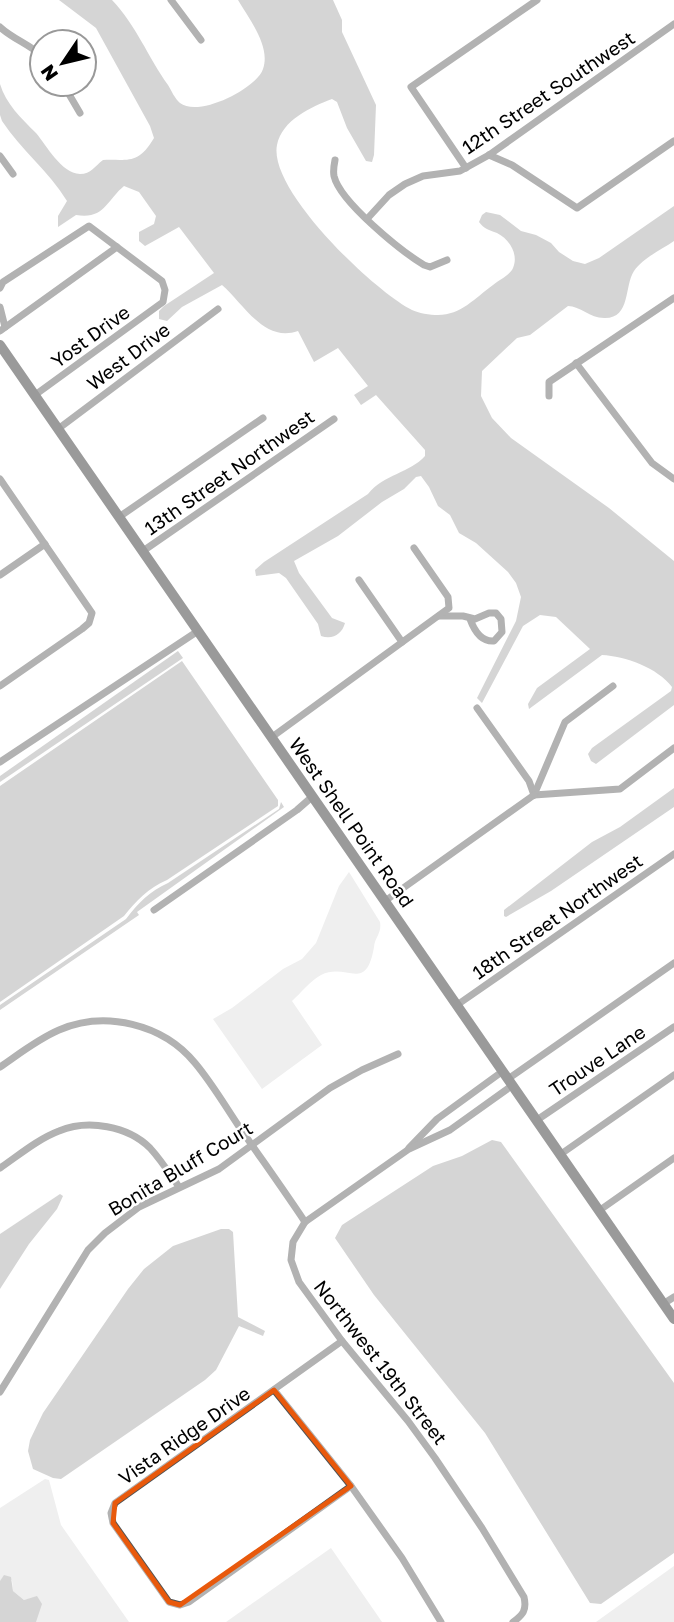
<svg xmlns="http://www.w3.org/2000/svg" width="674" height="1622" font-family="'Golos Text',sans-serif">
  <rect width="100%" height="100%" fill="#fff"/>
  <g fill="#dbdbdb">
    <path d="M349 872 380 922C382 933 375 937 374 947 366 994 347 962 321 975 310 981 301 993 292 1001L322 1045 262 1089 213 1019 232 1008 283 969 302 959 316 943 339 886Z"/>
    <path d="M45 1479 49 1480 61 1525 129 1622H36L37 1597 24 1600 13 1591 12 1580 0 1581V1508Z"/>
    <path d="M331 1548 382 1622H226Z"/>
    <path d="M674 1566V1622H596Z"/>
  </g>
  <g fill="#a2a2a2">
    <path d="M59 0H112C136 25 148 57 168 85 171 90 175 99 180 103 199 118 257 88 263 69 271 46 249 19 238 0H333L342 20V32L376 105 374 155 372 162 366 161 347 128 337 102 332 99C311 107 282 120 277 145 268 190 374 291 412 310 418 313 430 315 438 315 461 315 475 298 493 285 498 281 510 275 513 268 519 254 509 239 497 233 489 230 484 229 479 222L482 215 486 212 500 215 521 231 536 235 551 243 559 252 573 261 585 264 599 258 674 206V241C661 250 643 258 634 271 624 286 631 319 604 318 590 318 580 306 568 306L530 335 517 338 482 371 481 396 492 418 511 438 609 508 674 561V705L596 764 591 761 588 754 592 748 671 691 672 687C658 668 625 656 602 655L529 709 528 704 537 688 590 649 556 617 540 615 523 626 482 703 477 698 516 621 521 597 516 583 508 572 476 543 459 533 450 515 438 506 429 487 421 476 416 477 404 489 382 502 338 536 294 561 299 573 332 618 345 623C342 634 333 640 321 636L318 624 286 578 279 573 256 576 255 570 264 562 368 494C384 474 410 473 425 456V450L376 395 361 405 354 395 368 386 338 348 314 362 298 331C264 343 244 304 222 285L182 307 167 321 159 319V311L164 306 214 273 179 227 145 246 139 241V232L154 224 156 216 139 192 124 186C107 200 104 220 76 215L58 227V216L67 201C49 171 21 150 2 121L0 115V84C6 104 21 118 36 133 47 146 61 173 80 174 91 174 95 166 103 160 129 159 138 165 154 138L150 126 96 28Z"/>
    <path d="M178 651 183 658 0 782V776Z"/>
    <path d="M182 661 278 800V806L167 880C148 888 136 901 124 916L0 1002V786Z"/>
    <path d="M674 788V807L551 891 506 917 504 916V910L592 842 620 827Z"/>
    <path d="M281 802 284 807 137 912 139 915 0 1010V1005L126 919C138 903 150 891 168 883L279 809Z"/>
    <path d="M492 1140 501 1142 674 1383V1553L601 1604 590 1603 485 1433 374 1295 335 1238 342 1225 433 1166 462 1156Z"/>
    <path d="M60 1194 63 1196 57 1209 29 1244 0 1289V1234Z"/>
    <path d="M221 1229H229L233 1232 238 1317 265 1331 263 1336 239 1326 216 1370 205 1380 61 1479 53 1478 33 1469 28 1451 30 1440 43 1413 128 1289 144 1269 173 1246Z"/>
    <path d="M4 1575 11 1577 13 1591 24 1600 37 1596 42 1604 36 1622H0V1581Z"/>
  </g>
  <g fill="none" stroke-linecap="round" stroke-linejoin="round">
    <g stroke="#545454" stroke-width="7">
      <path d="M171 0 201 40"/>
      <path d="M0 27C13 39 29 44 42 56"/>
      <path d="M63 84 80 113"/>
      <path d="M489 155 512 165 577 208 674 141"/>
      <path d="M0 156 13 174"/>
      <path d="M335 160C334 165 333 171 334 176 340 202 401 251 424 265L430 267 447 260"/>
      <path d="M466 168 411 87 537 0"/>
      <path d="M367 219 389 195 405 184 423 176 460 171 489 155 674 24"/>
      <path d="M0 288 3 282 89 226 162 281 165 290 163 302 35 395"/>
      <path d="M0 307 5 327"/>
      <path d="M0 331 117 247"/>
      <path d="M576 363 652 463 674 479"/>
      <path d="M549 396V382L674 298"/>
      <path d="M58 429 218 309"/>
      <path d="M0 479 92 613 89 623 82 629 0 686"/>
      <path d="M119 517 263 418"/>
      <path d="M143 551 334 419"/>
      <path d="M0 575 45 544"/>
      <path d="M359 580 402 642"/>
      <path d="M439 616H463L475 619 489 613H496L501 619 502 632 494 641C481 642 474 630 470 619"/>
      <path d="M477 708 529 781 534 795"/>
      <path d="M272 737 449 608 448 597 414 548"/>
      <path d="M0 762 198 631"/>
      <path d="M534 795 620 789 674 748"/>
      <path d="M534 795 565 722 613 686"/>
      <path d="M385 901 534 795"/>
      <path d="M154 910 297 810 313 796"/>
      <path d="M457 1005 674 854"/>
      <path d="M0 1067C19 1054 38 1039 59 1030 105 1010 163 1024 195 1063 211 1082 224 1104 238 1125 260 1157 283 1189 305 1222"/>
      <path d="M508 1079 674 963"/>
      <path d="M537 1120 674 1027"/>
      <path d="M409 1148 437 1119 503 1071"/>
      <path d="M561 1154 674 1075"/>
      <path d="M0 1168C19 1155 38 1139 59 1131 88 1119 128 1126 150 1148 161 1160 170 1174 179 1187"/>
      <path d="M600 1210 674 1158"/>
      <path d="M663 1304 674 1297"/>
      <path d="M342 1341 115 1503 111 1513 113 1523 169 1602 180 1605 189 1602 351 1486"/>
      <path d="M274 1390 351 1486 402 1558 441 1622"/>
      <path d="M0 1392 88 1250 105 1233 139 1207 219 1169 330 1088 362 1070 398 1054"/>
      <path d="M513 1622C523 1615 527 1610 524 1597L482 1528 435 1458 408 1421 342 1341 299 1282 291 1260 293 1242 305 1222 409 1149 450 1130 513 1085"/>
    </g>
    <path stroke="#212121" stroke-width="10" d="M0 345 674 1319"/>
  </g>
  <path d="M0 0H674V1622H0ZM274 1390 351 1486 180 1605 169 1602 113 1523 115 1503Z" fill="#fff" fill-opacity=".55" fill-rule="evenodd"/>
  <path fill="none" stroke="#e8590c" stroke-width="5" stroke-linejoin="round" d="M274 1390 351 1486 180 1605 169 1602 113 1523 115 1503Z"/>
  <g text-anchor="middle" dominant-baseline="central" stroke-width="5" stroke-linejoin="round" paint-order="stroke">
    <g font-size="19" fill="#000" stroke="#fff">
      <text transform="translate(548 92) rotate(-34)">12th Street Southwest</text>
      <text transform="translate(90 336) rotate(-36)">Yost Drive</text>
      <text transform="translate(128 356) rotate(-37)">West Drive</text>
      <text transform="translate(229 472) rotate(-35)">13th Street Northwest</text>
      <text transform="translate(352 822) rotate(55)">West Shell Point Road</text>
      <text transform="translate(557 916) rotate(-35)">18th Street Northwest</text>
      <text transform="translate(597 1060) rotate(-34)">Trouve Lane</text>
      <text transform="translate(180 1168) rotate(-31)">Bonita Bluff Court</text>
      <text transform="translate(381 1362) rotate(52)">Northwest 19th Street</text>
      <text transform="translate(184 1435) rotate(-35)">Vista Ridge Drive</text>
    </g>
  </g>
  <g transform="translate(63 63) rotate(235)"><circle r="33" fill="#ffffff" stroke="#999999" stroke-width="2"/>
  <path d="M0-5L12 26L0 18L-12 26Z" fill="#000000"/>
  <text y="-10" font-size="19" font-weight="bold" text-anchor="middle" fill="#000000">N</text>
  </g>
</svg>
